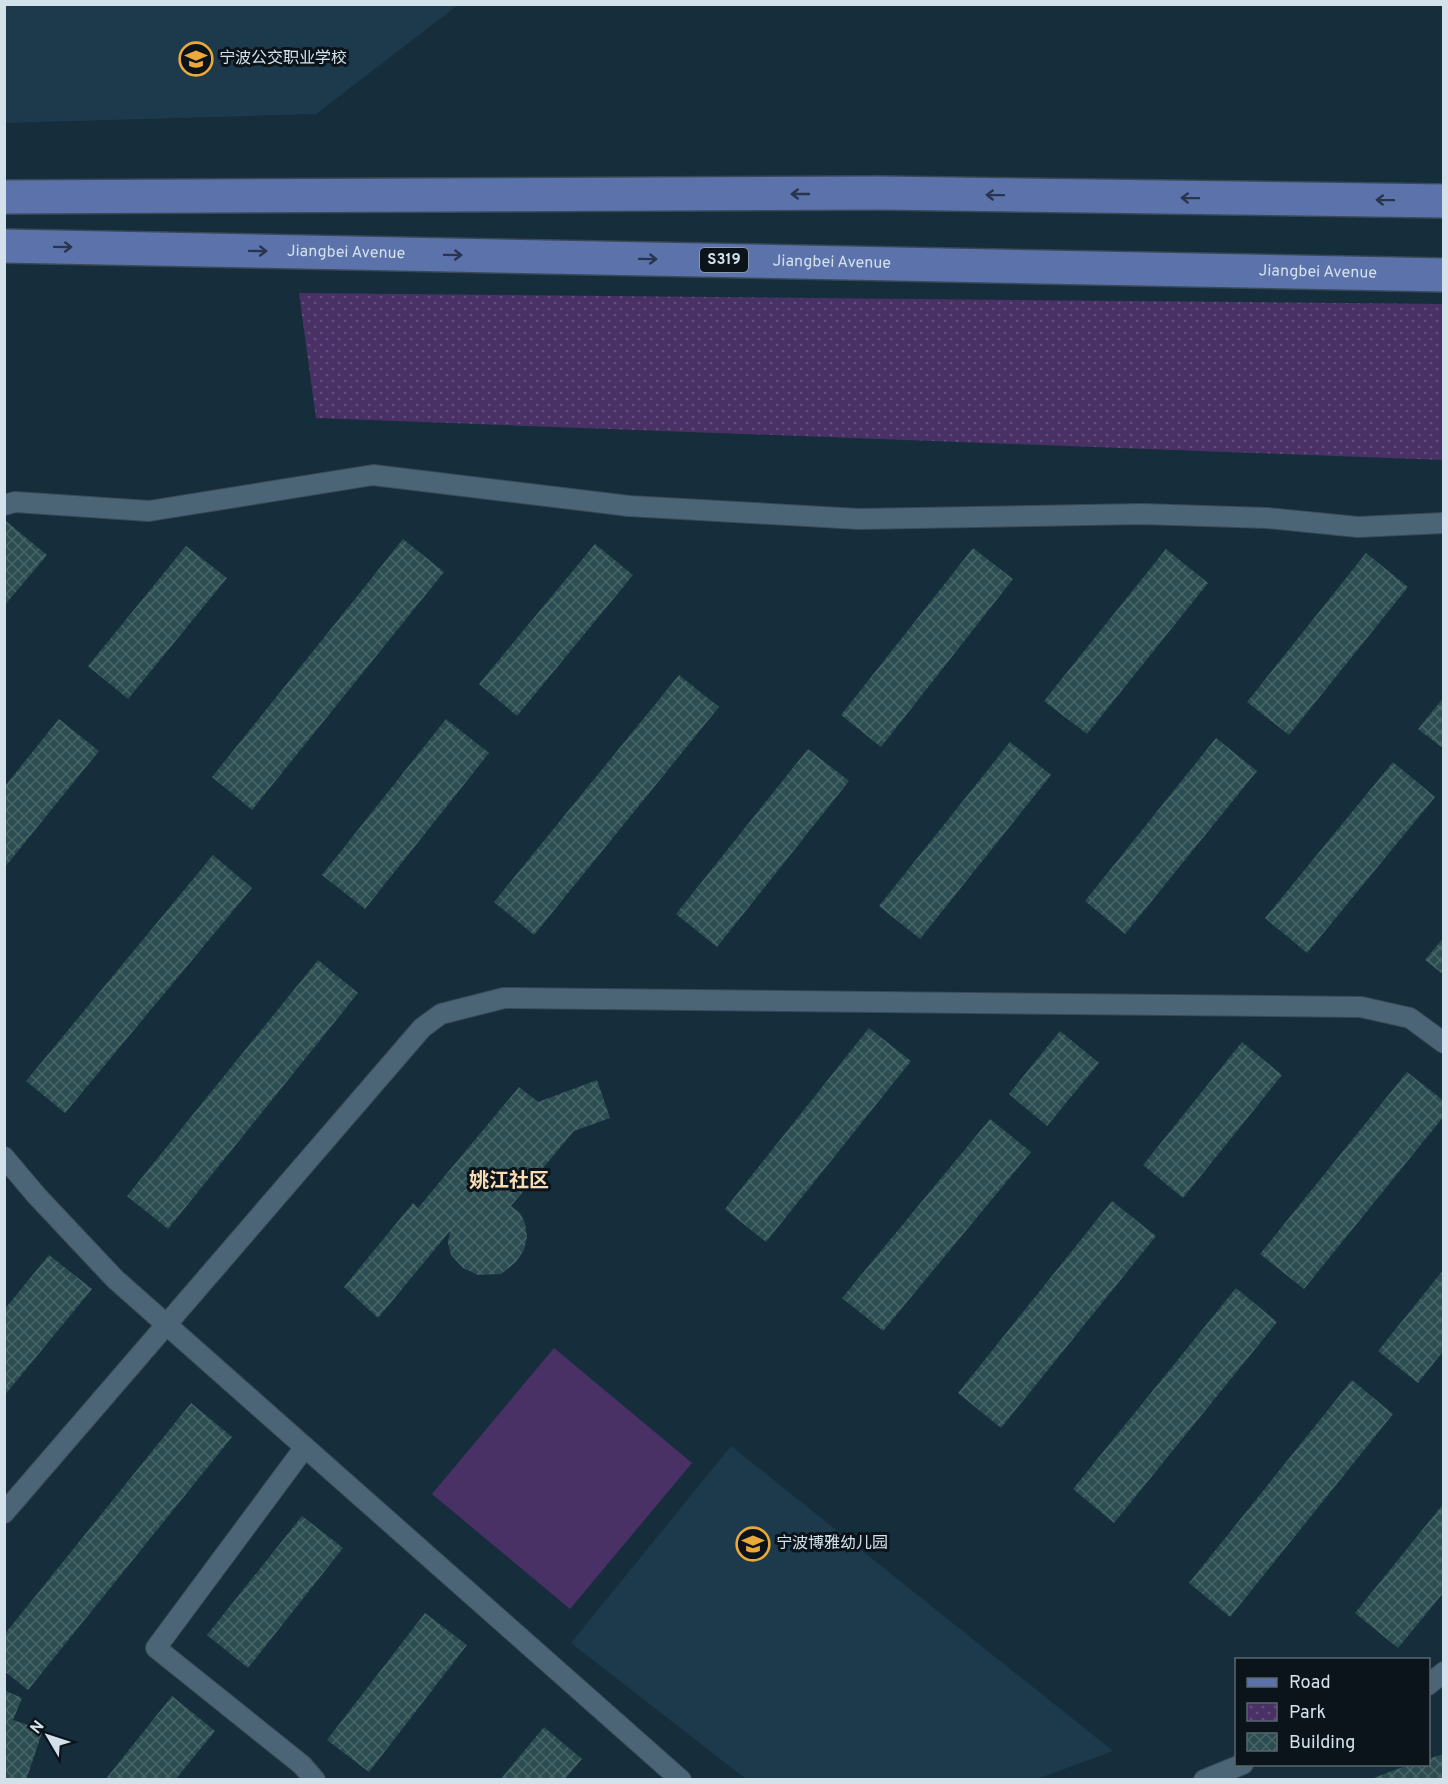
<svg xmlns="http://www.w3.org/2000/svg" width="1448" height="1784" font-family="Overpass,'Noto Sans SC',sans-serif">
  <defs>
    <pattern id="park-dots" width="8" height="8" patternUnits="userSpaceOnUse" patternTransform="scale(1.5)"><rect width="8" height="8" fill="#493166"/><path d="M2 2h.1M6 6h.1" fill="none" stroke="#624f7c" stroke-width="1.8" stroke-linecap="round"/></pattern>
    <pattern id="building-cross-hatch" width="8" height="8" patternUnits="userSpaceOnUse" patternTransform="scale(1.5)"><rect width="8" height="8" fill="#2b4c50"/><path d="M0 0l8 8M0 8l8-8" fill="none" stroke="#496669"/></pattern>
  </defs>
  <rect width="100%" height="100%" fill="#162d3c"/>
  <g fill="#1d3a4d">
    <path d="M4 5 5 4 458 5 316 114 5 123Z"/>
    <path d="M731 1446 1113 1751 1037 1779H746L571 1643Z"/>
  </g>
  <path fill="url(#park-dots)" d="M299 293 1443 304V460L316 418Z"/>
  <path fill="#493166" d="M554 1348 692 1463 570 1609 432 1494Z"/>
  <g fill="url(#building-cross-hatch)">
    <path d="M6 521 47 555 4 606V524Z"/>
    <path d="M403 539 444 572 252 810 212 777Z"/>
    <path d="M595 544 633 575 517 716 479 684Z"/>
    <path d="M186 546 227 578 128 699 88 666Z"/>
    <path d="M973 548 1013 579 881 747 841 715Z"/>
    <path d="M1166 549 1208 583 1087 734 1044 701Z"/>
    <path d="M1366 553 1408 587 1289 735 1247 702Z"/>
    <path d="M679 675 719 707 534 935 494 902Z"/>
    <path d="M1444 697V749L1418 729Z"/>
    <path d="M59 719 99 751 5 867V786Z"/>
    <path d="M446 719 489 753 365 909 322 875Z"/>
    <path d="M1216 738 1257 771 1125 934 1085 901Z"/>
    <path d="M1010 742 1051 775 920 939 879 906Z"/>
    <path d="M808 749 849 781 717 947 676 914Z"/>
    <path d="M1393 762 1435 797 1307 953 1265 918Z"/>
    <path d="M213 855 252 888 65 1113 26 1081Z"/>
    <path d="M1444 937V975L1425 960Z"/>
    <path d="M318 960 358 993 168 1229 127 1196Z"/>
    <path d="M869 1028 911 1061 766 1242 725 1209Z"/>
    <path d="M1060 1031 1099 1063 1047 1126 1009 1094Z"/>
    <path d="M1242 1042 1282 1075 1183 1198 1143 1165Z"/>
    <path d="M1407 1072 1444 1101V1116L1304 1289 1260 1254Z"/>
    <path d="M597 1080 610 1118 574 1131 511 1206 520 1213 525 1223 527 1237 524 1250 516 1262 501 1274 478 1275 463 1268 451 1255 448 1243 450 1231 378 1318 344 1287 413 1203 418 1208 519 1087 538 1102Z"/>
    <path d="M990 1119 1031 1152 883 1331 842 1298Z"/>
    <path d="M1112 1201 1156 1236 1001 1428 958 1393Z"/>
    <path d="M49 1255 92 1289 4 1396V1310Z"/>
    <path d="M1444 1269V1350L1418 1383 1378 1351Z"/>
    <path d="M1236 1288 1277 1322 1114 1523 1073 1489Z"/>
    <path d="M1352 1380 1393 1414 1230 1617 1189 1583Z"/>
    <path d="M191 1403 232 1437 28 1690 4 1671V1635Z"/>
    <path d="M1444 1503V1592L1398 1648 1355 1613Z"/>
    <path d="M302 1516 343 1548 248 1668 207 1635Z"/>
    <path d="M425 1613 467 1645 369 1772 327 1740Z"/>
    <path d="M4 1690 22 1698 13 1720 43 1730 26 1780H4Z"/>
    <path d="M172 1696 215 1731 175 1780H105Z"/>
    <path d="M544 1727 582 1759 564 1780H500Z"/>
    <path d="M1444 1754V1780H1368L1411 1764H1428V1759Z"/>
  </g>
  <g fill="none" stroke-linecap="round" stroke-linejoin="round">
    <g stroke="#384a57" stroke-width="22">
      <g id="service">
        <path d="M4 505 15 502 149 511 373 475 629 506 859 519 1142 514 1267 518 1358 527 1444 523"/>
        <path d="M4 1157 36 1195 115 1279 681 1780"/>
        <path d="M305 1447 156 1648 302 1765 315 1780"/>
        <path d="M4 1513 422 1028 441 1014 504 998 1361 1007 1410 1018 1444 1043"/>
        <path d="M1428 1685 1444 1672"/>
        <path d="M1204 1780 1243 1764"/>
      </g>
    </g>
    <g stroke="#384a57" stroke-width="36">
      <g id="primary">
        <path d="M4 197 881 193 1444 201"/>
        <path id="s1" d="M4 246 1444 275"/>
      </g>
    </g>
    <use href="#service" stroke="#4c6576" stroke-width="20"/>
    <use href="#primary" stroke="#5c72ab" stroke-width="33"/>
  </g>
  <defs><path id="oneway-shaft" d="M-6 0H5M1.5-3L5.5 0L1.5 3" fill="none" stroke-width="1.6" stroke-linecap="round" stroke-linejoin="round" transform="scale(1.5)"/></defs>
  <g stroke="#27354d">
    <use href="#oneway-shaft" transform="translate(800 194) rotate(180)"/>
    <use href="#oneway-shaft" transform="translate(995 195) rotate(-179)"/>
    <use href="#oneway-shaft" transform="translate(1190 198) rotate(-179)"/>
    <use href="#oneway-shaft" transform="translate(1385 200) rotate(-179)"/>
    <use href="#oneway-shaft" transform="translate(63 247) rotate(1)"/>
    <use href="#oneway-shaft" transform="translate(258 251) rotate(1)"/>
    <use href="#oneway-shaft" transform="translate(453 255) rotate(1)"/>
    <use href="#oneway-shaft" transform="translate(648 259) rotate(1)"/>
  </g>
  <defs>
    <g id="school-ring" transform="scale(1.725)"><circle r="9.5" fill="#0b141b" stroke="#eba939" stroke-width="1.5"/><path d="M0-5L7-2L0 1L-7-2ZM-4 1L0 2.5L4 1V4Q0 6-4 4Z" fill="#eba939"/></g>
  </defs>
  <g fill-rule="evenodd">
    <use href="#school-ring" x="196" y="59"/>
    <use href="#school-ring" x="753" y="1544"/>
  </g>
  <g text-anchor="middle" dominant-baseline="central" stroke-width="6" stroke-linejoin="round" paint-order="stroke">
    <rect fill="#0b141b" stroke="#97a4ad" stroke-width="1.5" x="700" y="248" width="48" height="24" rx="4.5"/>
    <g font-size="15" font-weight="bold" fill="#d3e1eb">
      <text x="724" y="260">S319</text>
    </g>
    <g font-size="16" fill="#d3e1eb" stroke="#0b141b" text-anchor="start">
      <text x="219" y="59">宁波公交职业学校</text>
      <text x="776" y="1544">宁波博雅幼儿园</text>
    </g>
    <g font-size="16" fill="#d3e1eb" stroke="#0b141b">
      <text stroke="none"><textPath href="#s1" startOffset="342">Jiangbei Avenue</textPath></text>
      <text stroke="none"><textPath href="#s1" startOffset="828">Jiangbei Avenue</textPath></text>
      <text stroke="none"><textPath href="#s1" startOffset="1314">Jiangbei Avenue</textPath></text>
    </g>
    <g font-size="20" font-weight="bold" fill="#f8dcb5" stroke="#0b141b">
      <text x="509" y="1182">姚江社区</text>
    </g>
  </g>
  <rect width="1448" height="1784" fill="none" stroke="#d3e1eb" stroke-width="12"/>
  <rect x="1235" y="1658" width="195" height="108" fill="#0b141b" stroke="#5b666e" stroke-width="1.5"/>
  <rect x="1247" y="1678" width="30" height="9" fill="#5c72ab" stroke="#5b666e" stroke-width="1.5"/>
  <text x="1289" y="1688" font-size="18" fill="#d3e1eb">Road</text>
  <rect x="1247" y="1703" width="30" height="18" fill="url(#park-dots)" stroke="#5b666e" stroke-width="1.5"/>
  <text x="1289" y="1718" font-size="18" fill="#d3e1eb">Park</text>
  <rect x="1247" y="1733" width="30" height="18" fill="url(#building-cross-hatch)" stroke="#5b666e" stroke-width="1.5"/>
  <text x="1289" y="1748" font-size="18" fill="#d3e1eb">Building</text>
  <g transform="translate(48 1736) rotate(309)" stroke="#0b141b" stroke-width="4.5" paint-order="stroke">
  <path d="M0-4.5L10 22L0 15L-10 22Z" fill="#d3e1eb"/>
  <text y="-9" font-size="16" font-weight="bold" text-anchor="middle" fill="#d3e1eb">N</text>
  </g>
</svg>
